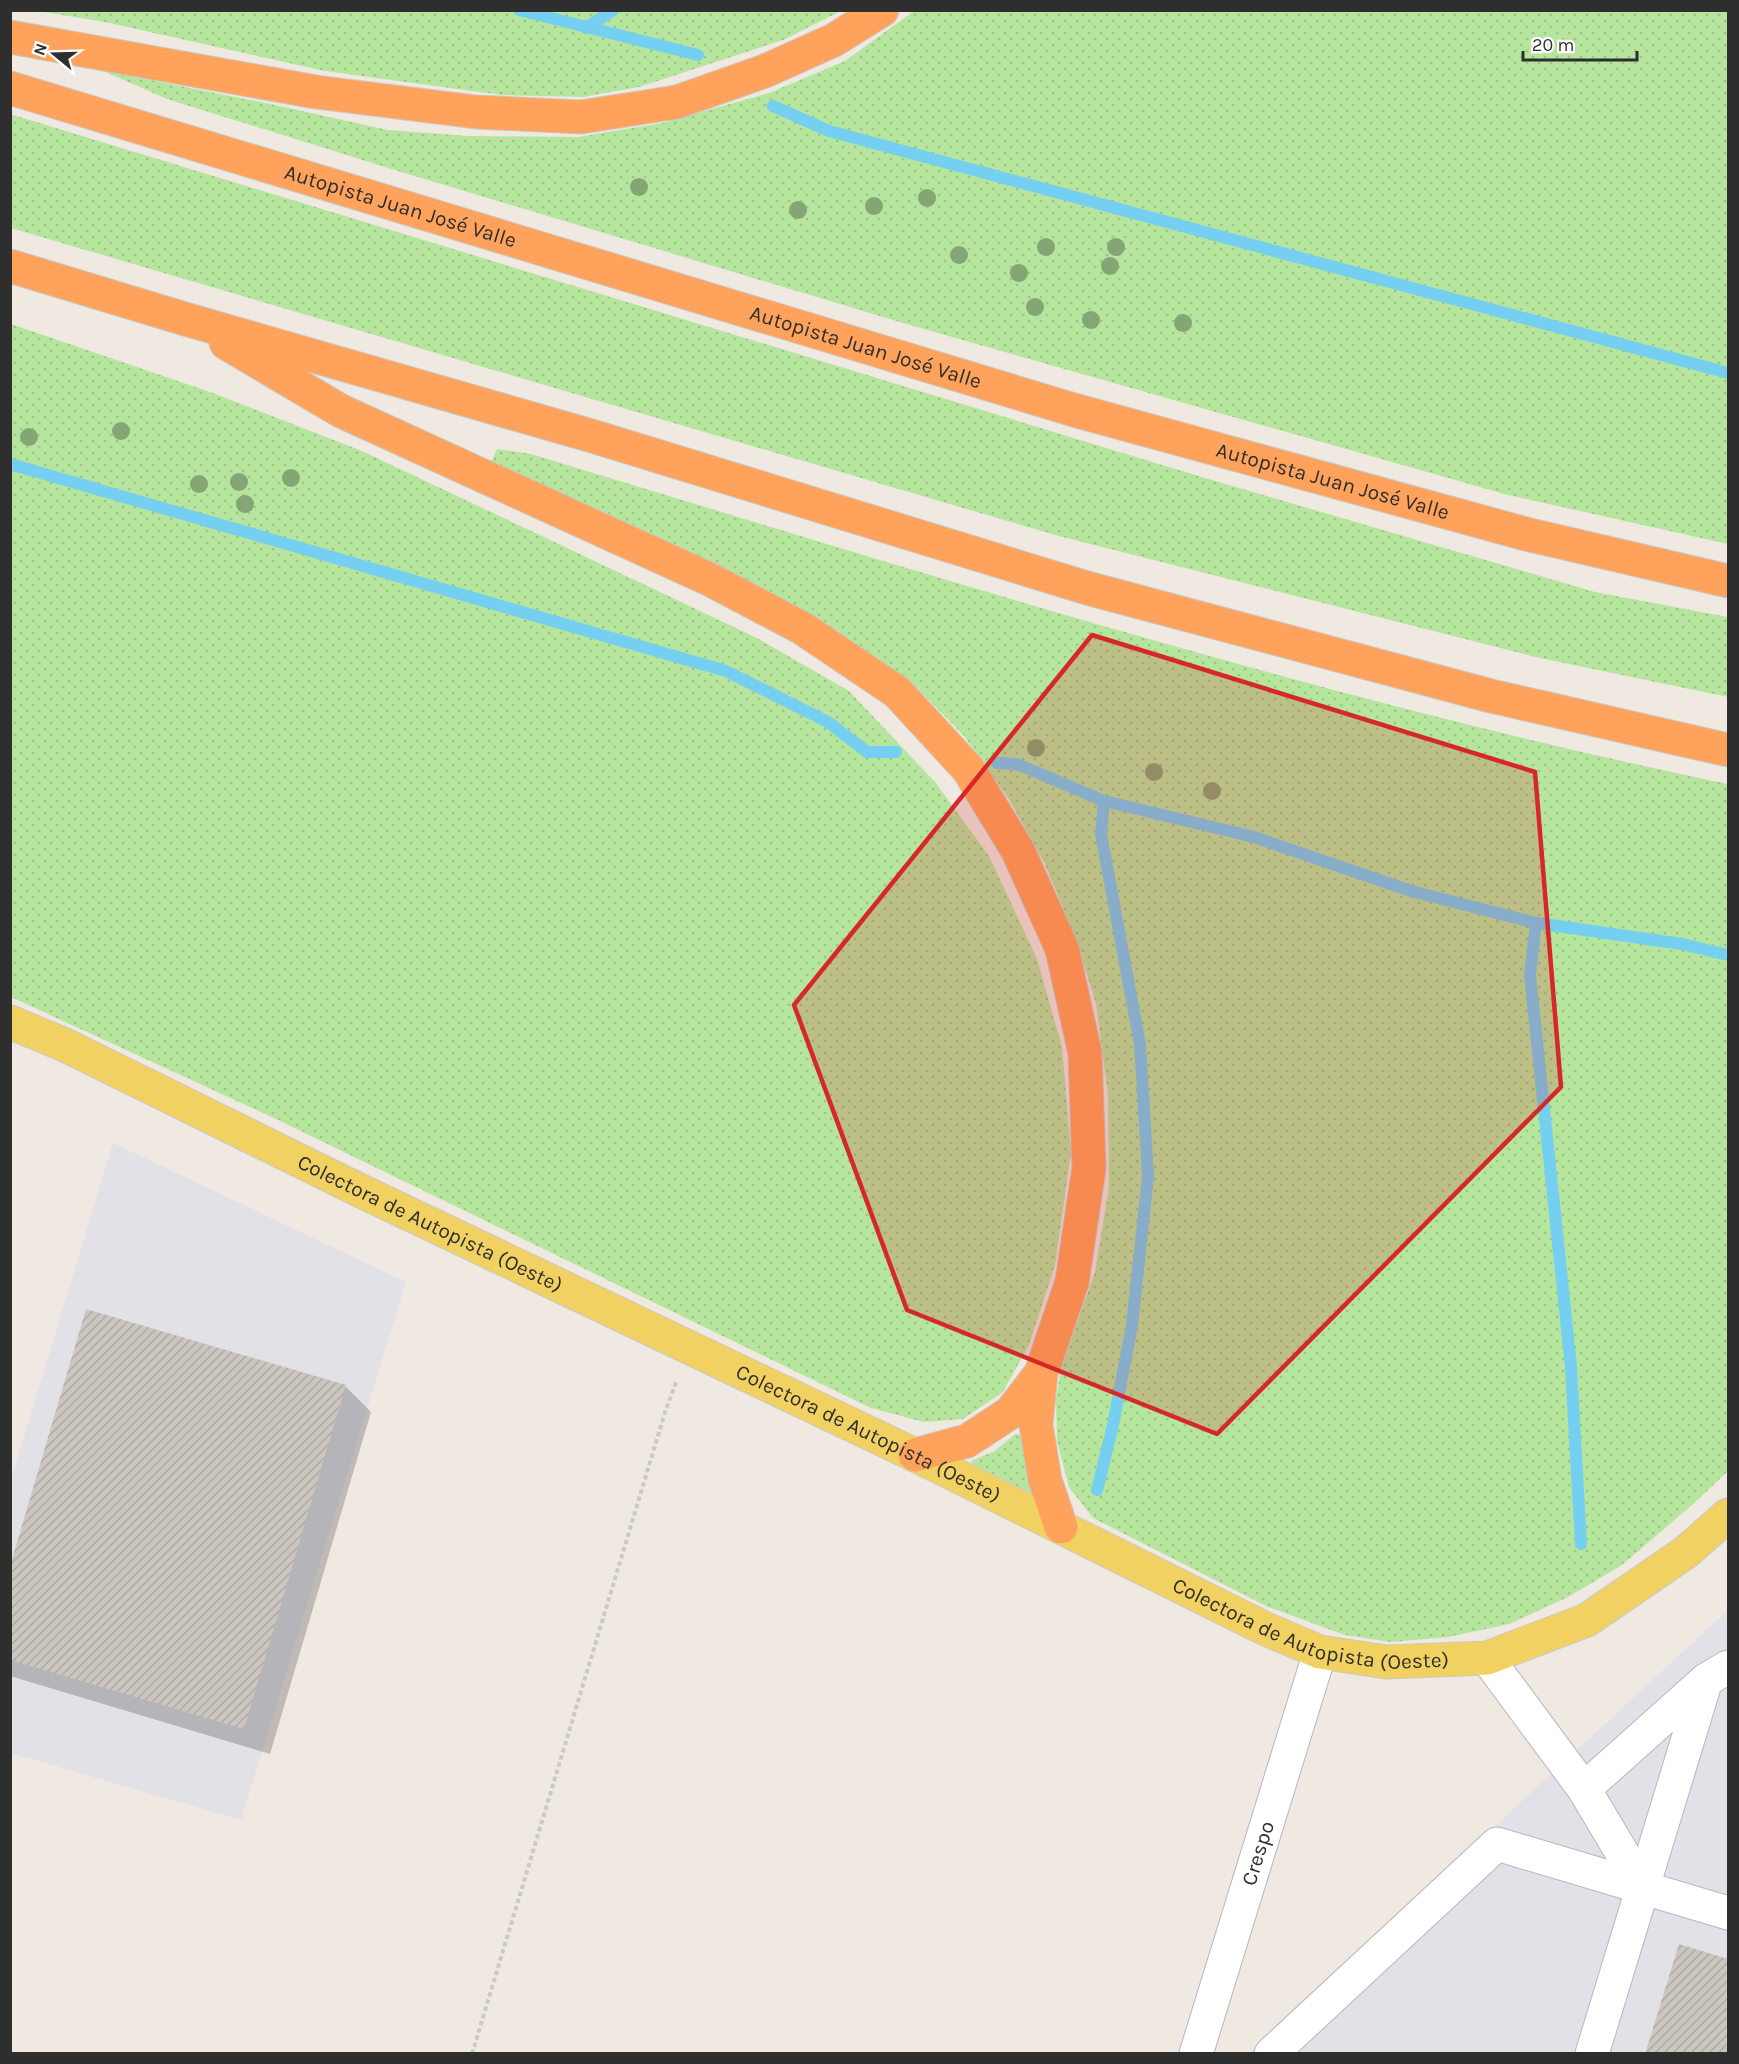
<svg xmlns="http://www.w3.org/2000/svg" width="1739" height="2064" font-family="Karla,sans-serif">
  <defs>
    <pattern id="grass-dots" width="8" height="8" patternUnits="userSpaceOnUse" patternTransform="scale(1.5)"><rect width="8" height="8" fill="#b6e59e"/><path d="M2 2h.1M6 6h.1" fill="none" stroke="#9dc588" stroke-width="1.8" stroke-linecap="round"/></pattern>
    <pattern id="building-hatch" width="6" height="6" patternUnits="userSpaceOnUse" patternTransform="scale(1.5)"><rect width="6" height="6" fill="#cbc7bf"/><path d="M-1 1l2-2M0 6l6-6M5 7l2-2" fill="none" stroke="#afaba4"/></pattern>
  </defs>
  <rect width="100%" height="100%" fill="#efe9e1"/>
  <g fill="#e3e1e8">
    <path d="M113 1143 406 1282 241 1820 11 1753V1480Z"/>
    <path d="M1728 1610V2053L1249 2054 1564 1762Z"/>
  </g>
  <g fill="url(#grass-dots)">
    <path d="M38 11 841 10V11L783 40 639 87 583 97 502 95 325 71 105 22Z"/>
    <path d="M914 11H1728V544L1508 495 903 323 398 171 167 99 101 70 275 105 388 130 468 136 578 137 662 123 769 93 845 61Z"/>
    <path d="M10 114 1205 478 1595 592 1728 617V697L1540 658 1055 535 11 228Z"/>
    <path d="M11 324 213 393 362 451 757 638 849 691 935 782 989 856 1037 959 1062 1047 1071 1153 1055 1265 1029 1345 1003 1392 963 1419 924 1422 871 1408 276 1119 11 997Z"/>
    <path d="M497 449 531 454C927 574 1323 700 1728 784V1471L1692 1505 1622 1565 1568 1597 1509 1624 1448 1637 1391 1642 1345 1635 1266 1606 1093 1518 1069 1487 1057 1441 1056 1400 1061 1368 1095 1272 1109 1187 1108 1094 1096 1004 1077 942 1045 864 1009 799 964 736 918 689 848 638 755 585 491 463Z"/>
    <path d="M1015 1434 1021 1435 1034 1490 1032 1494 973 1468 971 1461 995 1451Z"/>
  </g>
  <g fill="#0003">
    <path d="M345 1386 371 1412 270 1754 10 1676V1571Z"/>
    <path d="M1680 1945 1728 1960V2054H1647Z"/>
  </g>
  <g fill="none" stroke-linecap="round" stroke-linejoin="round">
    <g stroke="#75cff0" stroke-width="12">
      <path d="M519 10 698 55"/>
      <path d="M586 28 613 10"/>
      <path d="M773 106 829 131 1728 373"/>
      <path d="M10 464 726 671 828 722 867 752H896"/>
      <path d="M997 763 1017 764 1104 801 1254 837 1411 891 1536 923 1682 944 1728 955"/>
      <path d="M1536 923 1530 975 1571 1367 1581 1544"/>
      <path d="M1097 1490 1113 1425 1132 1325 1148 1176 1140 1044 1101 834 1104 801"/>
    </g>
  </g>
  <g fill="url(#building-hatch)">
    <path d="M86 1309 346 1385 244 1729 10 1660V1566Z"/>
    <path d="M1679 1944 1728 1959V2054H1645Z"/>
  </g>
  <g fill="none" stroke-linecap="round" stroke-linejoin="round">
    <g stroke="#b4b7c1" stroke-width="35">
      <g id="minor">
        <path d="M1487 1658 1584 1789 1643 1888"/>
        <path d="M1584 1789 1706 1680 1728 1667"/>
        <path id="s1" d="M1196 2054 1320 1652"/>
        <path d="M1271 2054 1497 1844 1728 1913"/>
        <path d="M1592 2054 1706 1680"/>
      </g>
    </g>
    <g stroke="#c9c9c9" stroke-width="35">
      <g id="major">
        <path id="s2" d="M10 1022 65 1045 359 1190 915 1455 1266 1629 1320 1652 1386 1662 1487 1658 1587 1620 1686 1552 1728 1515"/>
      </g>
    </g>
    <g stroke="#c9c9c9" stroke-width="35">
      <g id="highway">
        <path d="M10 37 316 92 476 112 581 117 677 102 765 71 834 40 882 10"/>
        <path id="s3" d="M10 88 1074 410 1526 534 1728 581"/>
        <path d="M10 266 185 319 592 436 1087 588 1491 696 1728 750"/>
        <path d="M226 343 341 411 709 579 802 628 897 692 968 769 1018 851 1062 949 1085 1053 1089 1168 1072 1282 1041 1373 1036 1425 1045 1480 1061 1527"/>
        <path d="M915 1455 967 1441 1011 1412 1041 1373"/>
      </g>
    </g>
    <path stroke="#c9c9c9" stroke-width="4" stroke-dasharray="4.5 3" stroke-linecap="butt" d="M472 2054 666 1409 677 1380"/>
    <use href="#minor" stroke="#fff" stroke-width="33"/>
    <use href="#major" stroke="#f2d163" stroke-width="33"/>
    <use href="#highway" stroke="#ffa35c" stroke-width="33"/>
  </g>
  <g fill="#84a574">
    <circle cx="639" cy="187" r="9"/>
    <circle cx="927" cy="198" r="9"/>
    <circle cx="874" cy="206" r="9"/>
    <circle cx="798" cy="210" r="9"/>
    <circle cx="1046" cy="247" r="9"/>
    <circle cx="1116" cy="247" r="9"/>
    <circle cx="959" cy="255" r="9"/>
    <circle cx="1110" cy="266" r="9"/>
    <circle cx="1019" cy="273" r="9"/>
    <circle cx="1035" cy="307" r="9"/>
    <circle cx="1091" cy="320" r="9"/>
    <circle cx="1183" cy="323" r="9"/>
    <circle cx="121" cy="431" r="9"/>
    <circle cx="29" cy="437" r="9"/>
    <circle cx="291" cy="478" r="9"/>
    <circle cx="239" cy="482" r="9"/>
    <circle cx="199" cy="484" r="9"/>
    <circle cx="245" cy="504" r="9"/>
    <circle cx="1036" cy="748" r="9"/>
    <circle cx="1154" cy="772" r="9"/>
    <circle cx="1212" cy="791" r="9"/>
  </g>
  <path fill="#d62828" fill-opacity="0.2" stroke="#d62828" stroke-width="4.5" stroke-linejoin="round" d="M1092 635 1535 772 1561 1087 1217 1434 907 1310 794 1005Z"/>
  <g text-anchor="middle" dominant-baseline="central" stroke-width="4.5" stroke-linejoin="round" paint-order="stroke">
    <g font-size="21" fill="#2e2e2e" stroke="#fff">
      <text stroke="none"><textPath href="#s3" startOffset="408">Autopista Juan José Valle</textPath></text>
      <text stroke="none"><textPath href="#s3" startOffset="894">Autopista Juan José Valle</textPath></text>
      <text stroke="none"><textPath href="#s3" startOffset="1380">Autopista Juan José Valle</textPath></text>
      <text stroke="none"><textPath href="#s2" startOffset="466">Colectora de Autopista (Oeste)</textPath></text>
      <text stroke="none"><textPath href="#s2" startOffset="952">Colectora de Autopista (Oeste)</textPath></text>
      <text stroke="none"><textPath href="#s2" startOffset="1438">Colectora de Autopista (Oeste)</textPath></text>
      <text stroke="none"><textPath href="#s1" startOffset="210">Crespo</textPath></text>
    </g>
  </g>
  <rect width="1739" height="2064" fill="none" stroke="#2e2e2e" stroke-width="24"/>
  <g transform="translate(54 54) rotate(289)" stroke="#ffffff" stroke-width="4.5" paint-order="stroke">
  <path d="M0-4.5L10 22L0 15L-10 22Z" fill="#2e2e2e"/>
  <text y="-9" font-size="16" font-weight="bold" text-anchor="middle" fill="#2e2e2e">N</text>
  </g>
  <path d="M1523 51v9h114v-9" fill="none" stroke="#2e2e2e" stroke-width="3"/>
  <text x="1532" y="51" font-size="18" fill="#2e2e2e" stroke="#ffffff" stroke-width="4.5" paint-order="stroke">20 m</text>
</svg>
